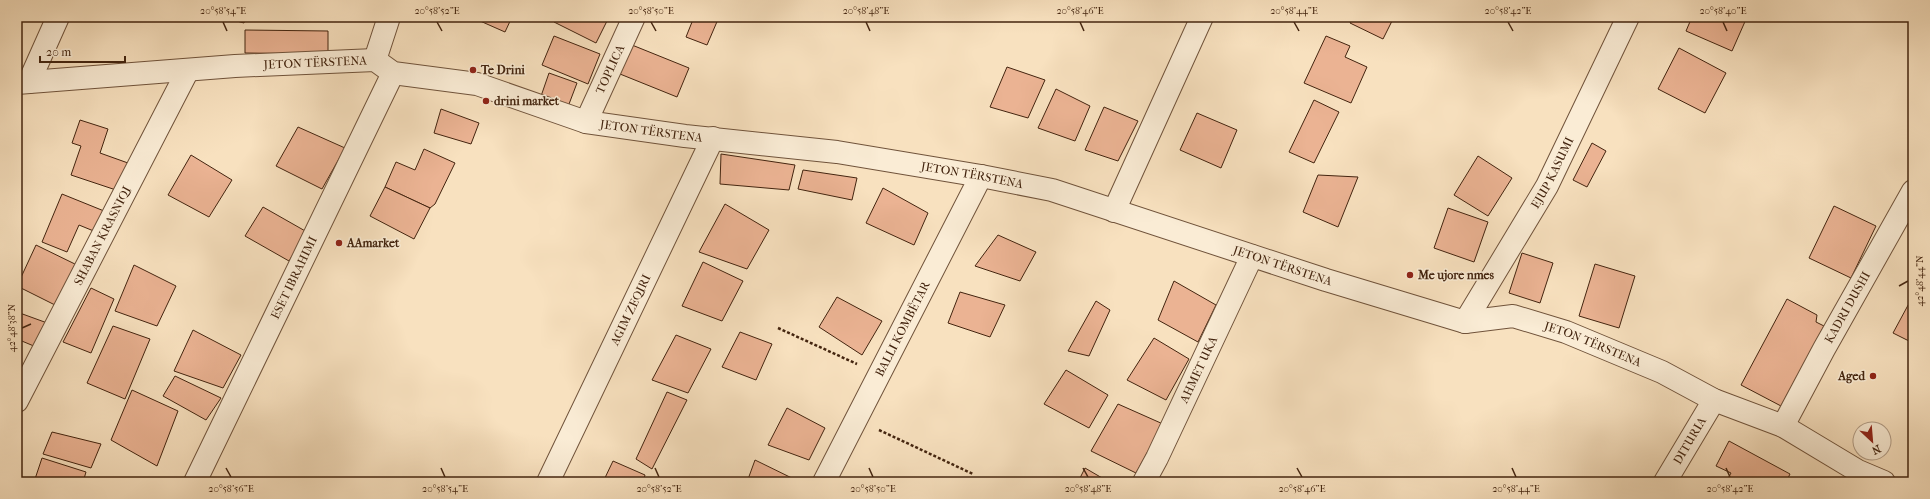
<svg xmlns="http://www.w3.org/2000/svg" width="1930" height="499" font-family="'IM FELL French Canon',serif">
  <rect width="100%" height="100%" fill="#f8e1bf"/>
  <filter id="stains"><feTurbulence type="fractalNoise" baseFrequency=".005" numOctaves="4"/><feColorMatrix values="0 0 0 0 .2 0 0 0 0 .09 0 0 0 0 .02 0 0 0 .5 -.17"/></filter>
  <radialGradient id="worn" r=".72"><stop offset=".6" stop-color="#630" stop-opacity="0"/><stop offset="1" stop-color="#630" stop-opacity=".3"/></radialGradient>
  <g fill="#ebb393" stroke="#43240f">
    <path d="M222 17H246L244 23Z"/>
    <path d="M471 17H512L505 32Z"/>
    <path d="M557 17H609L596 43 554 22Z"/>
    <path d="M694 17H719L707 45 686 37Z"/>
    <path d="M1353 17H1394L1383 39 1350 23Z"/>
    <path d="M1692 17H1747L1732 51 1686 31Z"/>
    <path d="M245 30 328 31V54L245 53Z"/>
    <path d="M554 36 600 54 588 84 542 65Z"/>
    <path d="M1326 36 1350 46 1345 57 1367 67 1351 103 1304 83Z"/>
    <path d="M632 45 689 68 677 97 620 74Z"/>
    <path d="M1679 48 1726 73 1705 113 1658 89Z"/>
    <path d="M1007 67 1045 80 1028 118 990 107Z"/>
    <path d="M549 73 577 83 566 112 539 102Z"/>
    <path d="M1056 89 1090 106 1075 141 1038 128Z"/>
    <path d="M1314 100 1339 112 1314 163 1289 152Z"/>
    <path d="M1104 107 1138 121 1118 161 1085 150Z"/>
    <path d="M441 109 479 123 471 144 434 133Z"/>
    <path d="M1197 113 1237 130 1221 168 1180 150Z"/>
    <path d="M80 120 108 129 100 153 128 163 119 191 71 175 81 146 72 143Z"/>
    <path d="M298 127 345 148 322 189 276 166Z"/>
    <path d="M1592 143 1606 151 1587 187 1573 180Z"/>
    <path d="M424 149 455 163 435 204 430 208 385 187 396 162 415 170Z"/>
    <path d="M721 154 795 165 789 190 720 184Z"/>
    <path d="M191 155 232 180 209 217 168 195Z"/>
    <path d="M1478 156 1512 178 1488 216 1454 195Z"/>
    <path d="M803 170 857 178 852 200 798 189Z"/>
    <path d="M1318 175 1358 177 1338 227 1303 212Z"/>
    <path d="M385 187 430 208 414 239 370 216Z"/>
    <path d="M883 188 928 213 914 245 866 223Z"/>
    <path d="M62 194 109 213 101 234 79 225 67 252 42 242Z"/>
    <path d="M725 204 769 230 747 269 699 252Z"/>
    <path d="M1834 206 1876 226 1851 278 1809 258Z"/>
    <path d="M263 207 307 232 289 261 245 236Z"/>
    <path d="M1448 208 1488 222 1474 262 1434 248Z"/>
    <path d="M998 235 1036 252 1020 281 975 266Z"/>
    <path d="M36 245 79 266 59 307 17 286Z"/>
    <path d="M1522 253 1553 263 1540 303 1509 293Z"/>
    <path d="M703 262 743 281 722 321 682 306Z"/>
    <path d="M1595 264 1635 276 1619 328 1579 316Z"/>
    <path d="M134 265 176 286 157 326 115 311Z"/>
    <path d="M1174 281 1216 305 1198 342 1158 320Z"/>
    <path d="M91 288 114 299 91 353 63 342Z"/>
    <path d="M960 292 1005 305 990 337 948 323Z"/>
    <path d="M1913 296V343L1893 333Z"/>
    <path d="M837 297 882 321 862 355 819 327Z"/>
    <path d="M1787 299 1817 315 1816 322 1824 326 1781 406 1741 385Z"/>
    <path d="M1096 301 1110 310 1089 356 1068 351Z"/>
    <path d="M17 312 50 324 41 349 17 339Z"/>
    <path d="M113 326 150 339 125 399 87 383Z"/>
    <path d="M193 330 241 355 223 388 174 371Z"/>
    <path d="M740 332 772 344 756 380 722 367Z"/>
    <path d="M676 335 711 349 688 393 652 380Z"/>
    <path d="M1154 338 1189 359 1166 400 1127 380Z"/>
    <path d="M1066 370 1108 395 1089 428 1044 404Z"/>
    <path d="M175 376 221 398 206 420 163 396Z"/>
    <path d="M132 390 178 411 157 466 111 440Z"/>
    <path d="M667 392 687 400 652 469 636 459Z"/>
    <path d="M1118 404 1163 424 1136 473 1091 451Z"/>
    <path d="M787 408 825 428 809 460 768 445Z"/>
    <path d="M52 432 101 444 91 468 43 454Z"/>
    <path d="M1729 441 1790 474 1786 482H1726L1731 473 1716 466Z"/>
    <path d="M42 458 86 472 83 482H34Z"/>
    <path d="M755 460 800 482H747Z"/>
    <path d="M613 461 645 475 643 482H603Z"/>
    <path d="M1085 468 1109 482H1078Z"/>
  </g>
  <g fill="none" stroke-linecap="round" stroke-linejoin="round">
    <g stroke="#70533b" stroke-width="24">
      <g id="street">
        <path d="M375 60 389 17"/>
        <path d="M29 82 58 17"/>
        <path id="s1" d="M17 83 235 66 375 60 393 73 477 84 586 122 685 136 837 152 981 176 1052 190 1326 280 1465 322 1513 316 1566 332 1662 372 1714 400 1783 426 1858 471 1884 482"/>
        <path id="s2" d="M586 122 634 17"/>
        <path d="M1114 211 1202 17"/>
        <path id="s3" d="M1465 322 1547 186 1628 17"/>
        <path id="s4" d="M17 401 188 70"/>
        <path id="s5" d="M1783 426 1824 349 1913 191"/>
        <path id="s6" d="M195 482 393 73"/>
        <path id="s7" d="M548 482 713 138"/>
        <path id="s8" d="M824 482 981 176"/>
        <path id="s9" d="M1144 482 1157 458 1252 256"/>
        <path id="s10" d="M1665 482 1714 400"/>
      </g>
    </g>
    <g stroke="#43240f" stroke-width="2.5" stroke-dasharray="3 2" stroke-linecap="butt">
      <path d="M778 328 857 364"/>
      <path d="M879 430 973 474"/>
    </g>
    <use href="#street" stroke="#faecd5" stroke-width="22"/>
  </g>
  <path fill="none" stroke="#43240f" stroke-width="1.5" d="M223 22 227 31M437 22 442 31M651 22 656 31M866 22 870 31M1080 22 1084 31M1294 22 1299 31M1508 22 1513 31M1723 22 1727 31M1899 286 1908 281M22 328 31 324M226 468 231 477M441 468 445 477M655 468 659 477M869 468 873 477M1083 468 1088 477M1297 468 1302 477M1512 468 1516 477M1726 468 1730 477"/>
  <g fill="#8f2418" stroke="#faecd5" stroke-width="1.5">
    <circle cx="473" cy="70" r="4"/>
    <circle cx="486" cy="101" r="4"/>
    <circle cx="339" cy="243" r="4"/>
    <circle cx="1410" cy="275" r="4"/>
    <circle cx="1873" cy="376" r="4"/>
  </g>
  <g text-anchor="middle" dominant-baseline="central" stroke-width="3" stroke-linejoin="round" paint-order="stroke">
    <g font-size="12" fill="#43240f" stroke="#faecd5">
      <text stroke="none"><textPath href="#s1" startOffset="299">JETON TËRSTENA</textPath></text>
      <text stroke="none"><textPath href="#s2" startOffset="58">TOPLICA</textPath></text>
      <text stroke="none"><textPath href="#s1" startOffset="647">JETON TËRSTENA</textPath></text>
      <text stroke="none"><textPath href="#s3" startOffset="173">EJUP KASUMI</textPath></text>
      <text stroke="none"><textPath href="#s1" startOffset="971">JETON TËRSTENA</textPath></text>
      <text stroke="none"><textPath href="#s4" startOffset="186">SHABAN KRASNIQI</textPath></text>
      <text stroke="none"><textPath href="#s1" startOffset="1295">JETON TËRSTENA</textPath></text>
      <text stroke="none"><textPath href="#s6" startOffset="227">ESET IBRAHIMI</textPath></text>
      <text stroke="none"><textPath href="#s5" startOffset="135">KADRI DUSHI</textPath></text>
      <text stroke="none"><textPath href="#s7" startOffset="191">AGIM ZEQIRI</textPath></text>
      <text stroke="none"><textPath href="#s8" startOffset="172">BALLI KOMBËTAR</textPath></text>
      <text stroke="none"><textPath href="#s1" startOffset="1619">JETON TËRSTENA</textPath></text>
      <text stroke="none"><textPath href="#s9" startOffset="125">AHMET UKA</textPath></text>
      <text stroke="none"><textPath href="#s10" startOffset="48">DITURIA</textPath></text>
    </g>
    <g font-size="12" font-weight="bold" fill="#43240f" stroke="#faecd5" text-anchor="start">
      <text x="481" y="70">Te Drini</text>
      <text x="494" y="101">drini market</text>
      <text x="347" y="243">AAmarket</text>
      <text x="1418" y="275">Me ujore nmes</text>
      <text x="1865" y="376" text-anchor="end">Aged</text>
    </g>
  </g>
  <rect width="1930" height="499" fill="none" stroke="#f8e1bf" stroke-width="44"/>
  <g transform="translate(1872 441) rotate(154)"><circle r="19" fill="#faecd5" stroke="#b19c86"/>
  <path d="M0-3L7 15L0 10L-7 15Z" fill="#8f2418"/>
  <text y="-6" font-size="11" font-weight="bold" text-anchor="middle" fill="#43240f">N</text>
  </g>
  <path d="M40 56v6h85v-6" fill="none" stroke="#43240f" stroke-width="2"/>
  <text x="46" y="56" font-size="12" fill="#43240f" stroke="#faecd5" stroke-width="3" paint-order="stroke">20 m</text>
  <rect x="22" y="22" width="1886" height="455" fill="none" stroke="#43240f" stroke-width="1.5"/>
  <g font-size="10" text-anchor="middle" fill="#43240f">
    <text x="223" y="14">20°58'54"E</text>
    <text x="437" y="14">20°58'52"E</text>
    <text x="651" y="14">20°58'50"E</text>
    <text x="866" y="14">20°58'48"E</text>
    <text x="1080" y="14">20°58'46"E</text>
    <text x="1294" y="14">20°58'44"E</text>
    <text x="1508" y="14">20°58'42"E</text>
    <text x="1723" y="14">20°58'40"E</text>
    <text transform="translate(1919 281) rotate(-90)" y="4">42°48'44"N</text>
    <text transform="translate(11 328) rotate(-90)" y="4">42°48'38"N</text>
    <text x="231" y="492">20°58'56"E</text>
    <text x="445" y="492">20°58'54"E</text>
    <text x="659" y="492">20°58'52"E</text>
    <text x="873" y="492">20°58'50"E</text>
    <text x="1088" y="492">20°58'48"E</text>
    <text x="1302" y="492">20°58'46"E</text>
    <text x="1516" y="492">20°58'44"E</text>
    <text x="1730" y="492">20°58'42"E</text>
  </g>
  <rect width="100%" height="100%" filter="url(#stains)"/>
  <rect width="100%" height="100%" fill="url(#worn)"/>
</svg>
